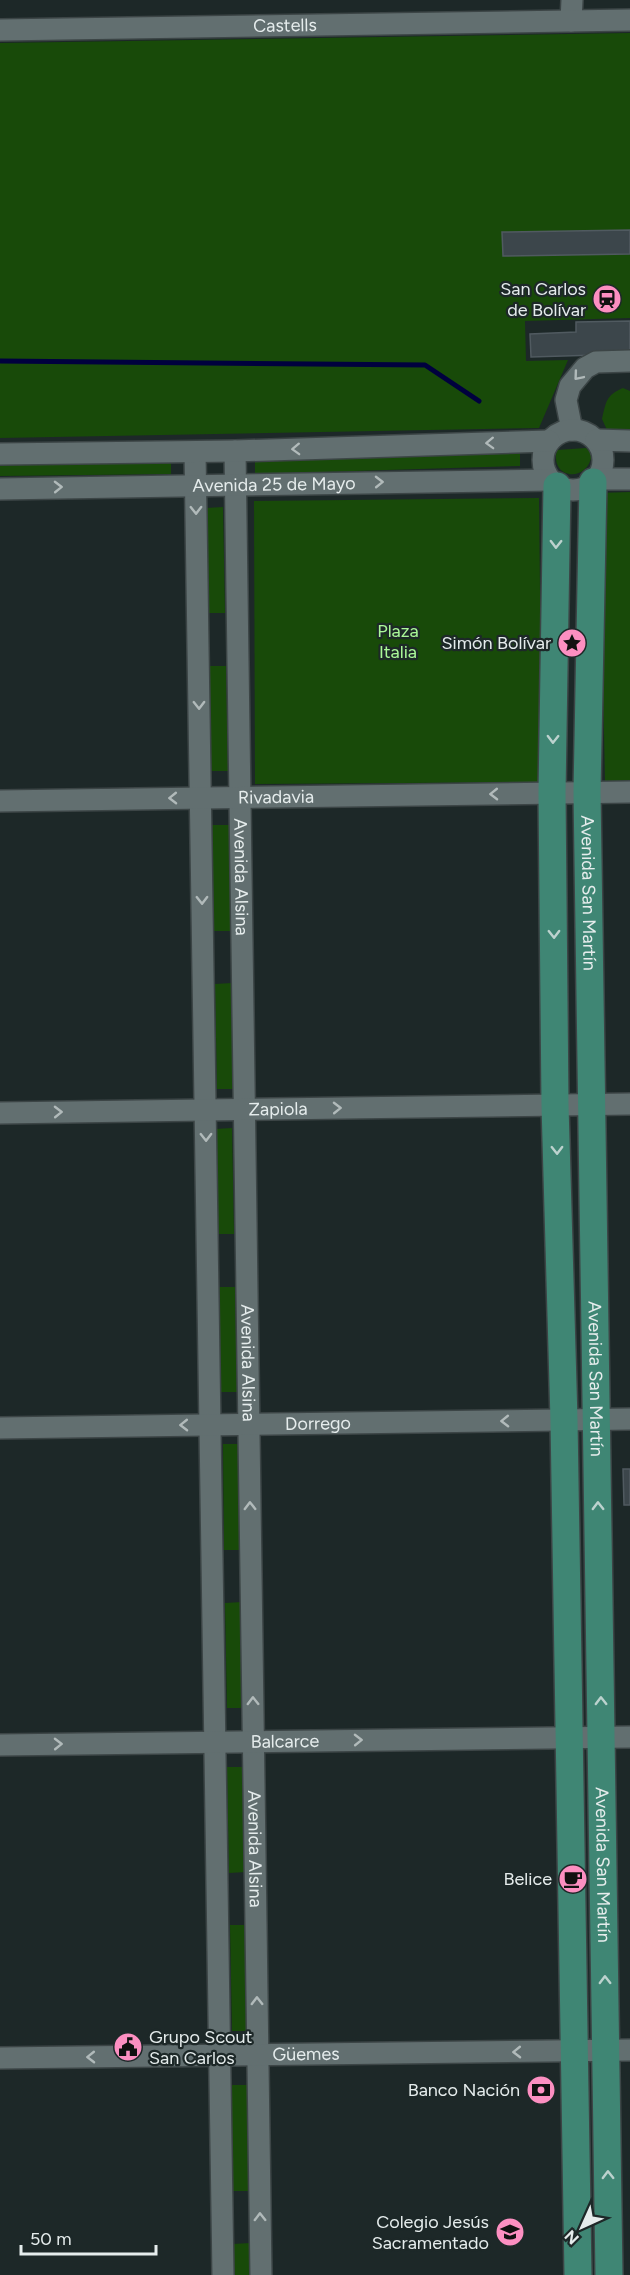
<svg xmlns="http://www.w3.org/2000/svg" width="630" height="2275" font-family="Figtree,sans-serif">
  <rect width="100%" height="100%" fill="#1d2828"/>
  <g fill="#184a09">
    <path d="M630 33V318L525 321 526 361 568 360 539 428 0 438V43Z"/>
    <path d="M623 388 630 391V429L607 430 602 419C606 402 606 395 623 388Z"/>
    <path d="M586 448 592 454C588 484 549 479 557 450Z"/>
    <path d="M520 453V466L255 474V460Z"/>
    <path d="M171 460V474L0 476V462Z"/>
    <path d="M630 492V781H605L599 493Z"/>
    <path d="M539 498 542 782 255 784 254 501Z"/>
    <path d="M223 507 225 613H208L206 508Z"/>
    <path d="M209 666H226L228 771H211Z"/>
    <path d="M212 825H230L231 931H214Z"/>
    <path d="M232 983 234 1089H217L215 984Z"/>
    <path d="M232 1128 234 1234H217L215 1129Z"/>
    <path d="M218 1287H235L237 1392H220Z"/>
    <path d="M223 1444H239L241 1550H224Z"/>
    <path d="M242 1602 244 1708H227L225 1603Z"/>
    <path d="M227 1767H244L246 1872 229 1873Z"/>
    <path d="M230 1925H247L249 2031H232Z"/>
    <path d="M230 2085H247L249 2191H232Z"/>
    <path d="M250 2243V2275H233V2244Z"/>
  </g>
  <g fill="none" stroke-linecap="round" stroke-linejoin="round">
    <path stroke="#00003e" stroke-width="5" d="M0 361 425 365 479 401"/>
  </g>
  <g fill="#3c464b" stroke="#505a60" stroke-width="1.5">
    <path d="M630 230V254L503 256 502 232Z"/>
    <path d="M630 321V354L531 357 530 334 576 332V322Z"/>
    <path d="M623 1469H630V1505H624Z"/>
  </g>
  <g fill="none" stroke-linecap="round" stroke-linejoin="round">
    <g stroke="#3c4546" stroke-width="24">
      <g id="minor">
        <path d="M571 21 572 0"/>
        <path id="s1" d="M0 30 630 20"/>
        <path d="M572 430 566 400 570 386 585 368 596 362 630 361"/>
        <circle cx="573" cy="460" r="30"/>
        <path d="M596 440 630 441"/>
        <path id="s2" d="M235 451 261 2275"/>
        <path d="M195 452 223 2275"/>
        <path d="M0 454 235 451 549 441"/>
        <path d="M597 479H630"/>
        <path id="s3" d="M0 489 550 480"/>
        <path id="s4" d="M0 801 630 792"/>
        <path id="s5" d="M0 1113 630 1104"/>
        <path id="s6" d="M0 1428 630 1419"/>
        <path id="s7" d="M0 1745 630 1737"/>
        <path id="s8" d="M0 2058 630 2050"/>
      </g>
    </g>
    <g stroke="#3c4546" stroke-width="30">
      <g id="major">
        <path id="s9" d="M593 482 587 792 609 2275"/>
        <path d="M557 486 552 793 555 1105 564 1420 578 2275"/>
      </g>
    </g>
    <use href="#minor" stroke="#626f70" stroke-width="21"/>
    <use href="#major" stroke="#3f8674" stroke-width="27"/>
  </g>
  <defs><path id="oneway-chevron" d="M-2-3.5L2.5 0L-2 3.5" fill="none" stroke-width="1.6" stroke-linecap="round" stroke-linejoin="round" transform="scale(1.5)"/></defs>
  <g stroke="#b1baba">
    <use href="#oneway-chevron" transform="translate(578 376) rotate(130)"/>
    <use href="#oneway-chevron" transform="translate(490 443) rotate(178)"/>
    <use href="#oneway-chevron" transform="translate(296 449) rotate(178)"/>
    <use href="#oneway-chevron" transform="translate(379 482) rotate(-1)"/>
    <use href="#oneway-chevron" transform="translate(58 487) rotate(-1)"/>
    <use href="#oneway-chevron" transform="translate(196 510) rotate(89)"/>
    <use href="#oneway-chevron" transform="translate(199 705) rotate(89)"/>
    <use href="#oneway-chevron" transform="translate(494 794) rotate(179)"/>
    <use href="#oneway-chevron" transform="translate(173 798) rotate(179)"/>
    <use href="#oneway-chevron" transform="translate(202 900) rotate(89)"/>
    <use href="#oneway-chevron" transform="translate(337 1108) rotate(-1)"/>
    <use href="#oneway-chevron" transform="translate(58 1112) rotate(-1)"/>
    <use href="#oneway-chevron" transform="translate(206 1137) rotate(89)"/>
    <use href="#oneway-chevron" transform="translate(505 1421) rotate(179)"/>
    <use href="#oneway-chevron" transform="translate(184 1425) rotate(179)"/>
    <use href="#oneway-chevron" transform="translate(250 1506) rotate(-91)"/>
    <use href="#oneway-chevron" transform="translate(253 1701) rotate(-91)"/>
    <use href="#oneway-chevron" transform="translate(358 1740) rotate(-1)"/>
    <use href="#oneway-chevron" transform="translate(58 1744) rotate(-1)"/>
    <use href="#oneway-chevron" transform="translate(257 2001) rotate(-91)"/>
    <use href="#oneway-chevron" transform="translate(517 2052) rotate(179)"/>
    <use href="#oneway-chevron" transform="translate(91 2057) rotate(179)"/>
    <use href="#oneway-chevron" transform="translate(260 2217) rotate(-91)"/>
  </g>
  <g stroke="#bcd2ce">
    <use href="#oneway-chevron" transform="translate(556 544) rotate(91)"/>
    <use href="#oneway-chevron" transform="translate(553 739) rotate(91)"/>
    <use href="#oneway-chevron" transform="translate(554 934) rotate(89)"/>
    <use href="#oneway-chevron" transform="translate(557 1150) rotate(89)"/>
    <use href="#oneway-chevron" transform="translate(598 1506) rotate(-91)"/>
    <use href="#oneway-chevron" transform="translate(601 1701) rotate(-91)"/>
    <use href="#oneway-chevron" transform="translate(605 1980) rotate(-91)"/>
    <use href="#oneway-chevron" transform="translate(608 2175) rotate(-91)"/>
  </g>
  <defs>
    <g id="station-disc" transform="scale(1.5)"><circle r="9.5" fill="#fc8fc1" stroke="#1d2828"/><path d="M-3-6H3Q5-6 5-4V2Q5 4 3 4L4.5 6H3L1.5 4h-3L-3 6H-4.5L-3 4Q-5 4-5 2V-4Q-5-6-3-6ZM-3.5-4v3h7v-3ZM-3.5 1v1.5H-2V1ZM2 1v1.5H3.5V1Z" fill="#111"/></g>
    <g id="sight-disc" transform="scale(1.5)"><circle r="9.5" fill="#fc8fc1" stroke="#1d2828"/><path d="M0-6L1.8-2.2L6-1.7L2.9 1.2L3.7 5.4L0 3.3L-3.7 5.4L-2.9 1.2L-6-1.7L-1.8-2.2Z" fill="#111"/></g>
    <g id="cafe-disc" transform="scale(1.5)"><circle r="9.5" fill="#fc8fc1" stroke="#1d2828"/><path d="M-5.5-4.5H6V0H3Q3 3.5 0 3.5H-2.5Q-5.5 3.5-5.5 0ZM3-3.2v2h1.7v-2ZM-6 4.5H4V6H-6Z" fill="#111"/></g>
    <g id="civic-disc" transform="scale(1.5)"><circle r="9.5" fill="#fc8fc1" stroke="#1d2828"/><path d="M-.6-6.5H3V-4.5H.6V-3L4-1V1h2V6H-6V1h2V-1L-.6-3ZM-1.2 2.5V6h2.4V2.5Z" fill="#111"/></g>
    <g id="bank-disc" transform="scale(1.5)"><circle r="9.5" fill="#fc8fc1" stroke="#1d2828"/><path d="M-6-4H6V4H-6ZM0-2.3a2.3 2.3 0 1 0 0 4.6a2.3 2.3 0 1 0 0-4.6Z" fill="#111"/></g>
    <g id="school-disc" transform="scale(1.5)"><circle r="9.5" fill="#fc8fc1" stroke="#1d2828"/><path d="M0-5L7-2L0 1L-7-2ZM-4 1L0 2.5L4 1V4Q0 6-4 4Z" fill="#111"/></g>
  </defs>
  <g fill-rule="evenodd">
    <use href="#station-disc" x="607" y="299"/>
    <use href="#sight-disc" x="572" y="643"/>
    <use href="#cafe-disc" x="573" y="1879"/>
    <use href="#civic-disc" x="128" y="2047"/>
    <use href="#bank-disc" x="541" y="2090"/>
    <use href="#school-disc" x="510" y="2232"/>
  </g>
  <g text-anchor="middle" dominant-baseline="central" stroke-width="4.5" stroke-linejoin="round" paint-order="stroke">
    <g font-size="18" fill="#e5ecec" stroke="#1d2828">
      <text stroke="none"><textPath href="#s1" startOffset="285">Castells</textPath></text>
      <text stroke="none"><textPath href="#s3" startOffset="274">Avenida 25 de Mayo</textPath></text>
      <text stroke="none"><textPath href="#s4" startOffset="276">Rivadavia</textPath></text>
      <text stroke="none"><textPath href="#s2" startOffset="426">Avenida Alsina</textPath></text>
      <text stroke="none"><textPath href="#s9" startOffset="411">Avenida San Martín</textPath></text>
      <text stroke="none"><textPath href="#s5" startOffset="278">Zapiola</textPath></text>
      <text stroke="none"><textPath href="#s2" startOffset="912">Avenida Alsina</textPath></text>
      <text stroke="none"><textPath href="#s9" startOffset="897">Avenida San Martín</textPath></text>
      <text stroke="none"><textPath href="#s6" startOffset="318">Dorrego</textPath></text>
      <text stroke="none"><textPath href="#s7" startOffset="285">Balcarce</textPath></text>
      <text stroke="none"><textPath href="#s2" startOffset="1398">Avenida Alsina</textPath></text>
      <text stroke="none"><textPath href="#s9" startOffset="1383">Avenida San Martín</textPath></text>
      <text stroke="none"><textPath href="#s8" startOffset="306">Güemes</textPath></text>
    </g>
    <g font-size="18" fill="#e5ecec" stroke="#1d2828" text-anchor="end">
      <text x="586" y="289">San Carlos<tspan x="586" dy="21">de Bolívar</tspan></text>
      <text x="551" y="643">Simón Bolívar</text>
      <text x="552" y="1879">Belice</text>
      <text x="149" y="2037" text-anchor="start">Grupo Scout<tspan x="149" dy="21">San Carlos</tspan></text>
      <text x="520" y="2090">Banco Nación</text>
      <text x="489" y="2222">Colegio Jesús<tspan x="489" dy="21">Sacramentado</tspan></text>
    </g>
    <g font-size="18" fill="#aaf898" stroke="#1d2828">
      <text x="398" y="631">Plaza<tspan x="398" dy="21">Italia</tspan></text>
    </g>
  </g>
  <g transform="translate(582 2227) rotate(225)" stroke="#1d2828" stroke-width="4.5" paint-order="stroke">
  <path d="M0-4.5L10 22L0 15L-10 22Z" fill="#e5ecec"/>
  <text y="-9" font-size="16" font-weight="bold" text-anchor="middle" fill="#e5ecec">N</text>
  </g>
  <path d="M21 2245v9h135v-9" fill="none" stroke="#e5ecec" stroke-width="3"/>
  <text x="30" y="2245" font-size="18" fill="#e5ecec" stroke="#1d2828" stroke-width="4.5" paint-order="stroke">50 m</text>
</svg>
